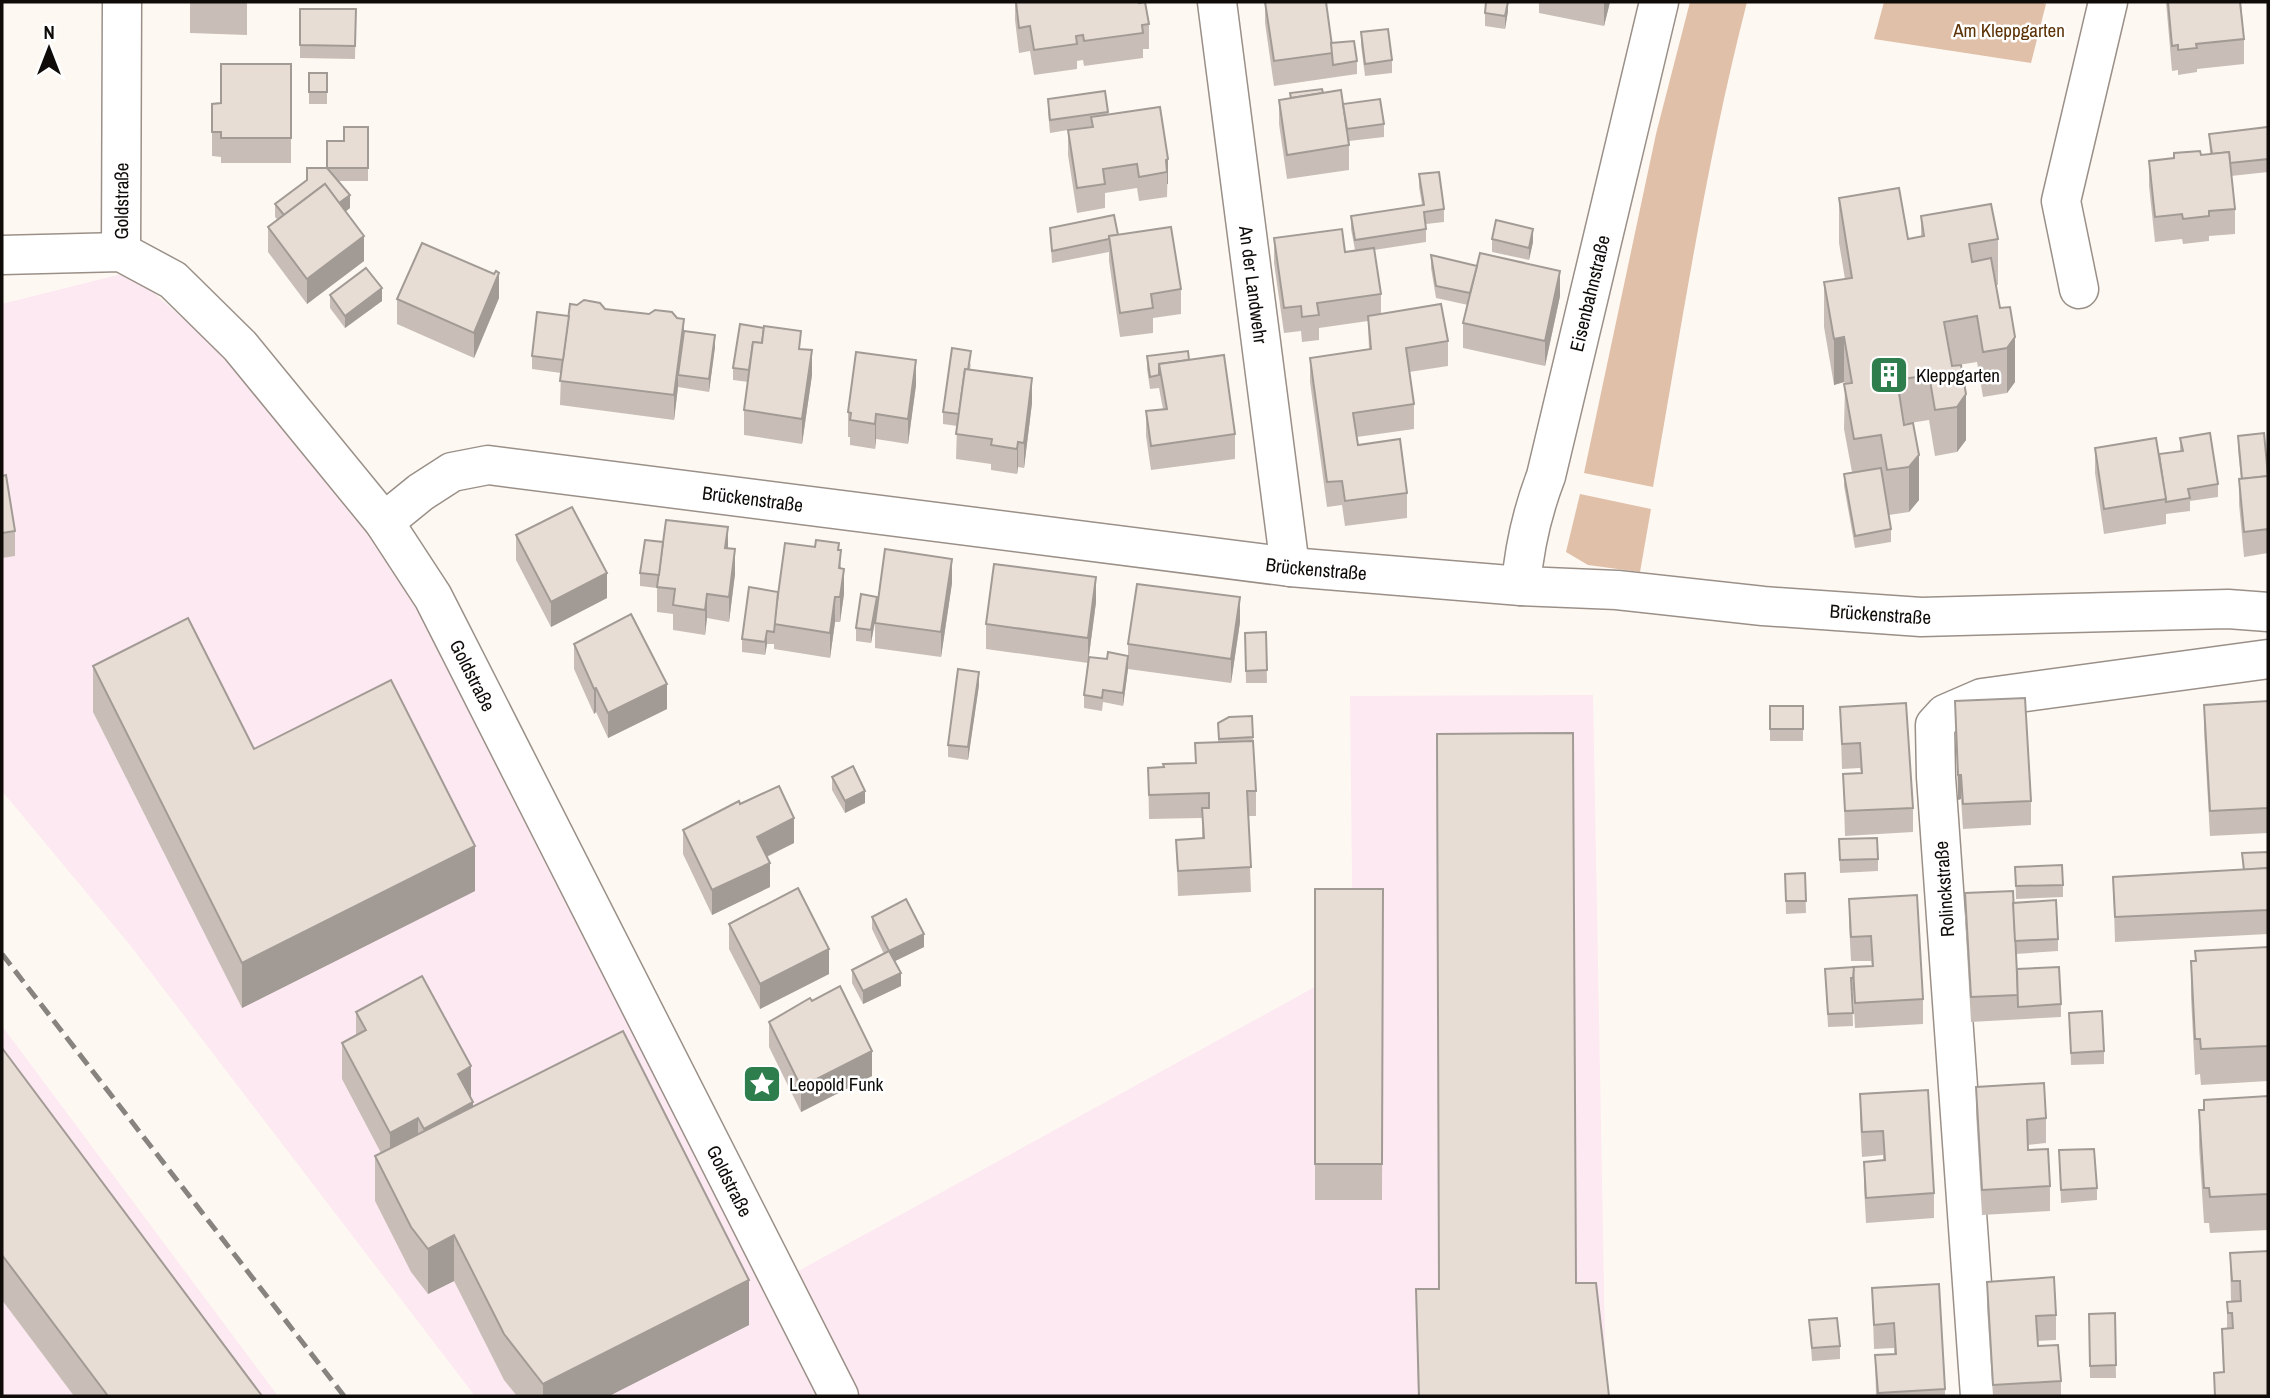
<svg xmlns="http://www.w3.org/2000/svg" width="2270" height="1398" font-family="'Archivo Narrow',sans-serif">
  <rect width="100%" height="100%" fill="#fef8f3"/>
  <g fill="#fde9f1">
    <path d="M130 272 365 479 771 1286 1353 966 1350 696 1593 695 1606 1396H475L130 945 2 791V304Z"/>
    <path d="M2 1026 278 1396H2Z"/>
  </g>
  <g fill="#e0c0a8">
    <path d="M1690 2H1747C1706 161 1682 325 1653 487L1584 473 1656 134Z"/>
    <path d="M1884 2H2040L2046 4 2031 63 1874 39Z"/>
    <path d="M1580 494 1651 509 1640 572 1588 565 1566 552Z"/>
  </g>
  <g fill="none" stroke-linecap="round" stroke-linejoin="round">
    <g stroke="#9a9088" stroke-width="41">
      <g id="minor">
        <path id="s1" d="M1217 2 1290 567"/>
        <path id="s2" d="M121 252 122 2"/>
        <path id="s3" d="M2 255 121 252 173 280 240 346 384 522 433 597 839 1396"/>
        <path d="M2079 289 2061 201 2108 2"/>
        <path id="s4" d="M384 522 421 492 452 472 488 465 1290 567 1521 586 1617 590 1763 606 1921 617 2228 609 2268 612"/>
        <path id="s5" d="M1521 586C1524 549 1533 510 1546 476L1659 2"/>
        <path d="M1980 1396 1936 777 1935 725 1945 714 1982 698 2268 659"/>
      </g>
    </g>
    <use href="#minor" stroke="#fff" stroke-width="38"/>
    <path stroke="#87837f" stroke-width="5" stroke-dasharray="14 7" stroke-linecap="butt" d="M2 954 344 1396"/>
  </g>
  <g fill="#c8beb7">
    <path d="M190 2H247V35L190 33Z"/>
    <path d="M1015 2H1139L1149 24V49H1143V58L1084 66 1083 60 1077 61V69L1034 75 1030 51 1019 53 1015 20Z"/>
    <path d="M1265 2H1326L1331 43 1357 61V74L1274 86 1265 23Z"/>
    <path d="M1539 2H1610L1604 26 1539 13Z"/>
    <path d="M2166 2H2247H2241L2244 39V64L2197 69V72L2178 75V70L2172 71Z"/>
    <path d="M300 9H356L355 59 300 58Z"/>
    <path d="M1508 11 1505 29 1485 26V13Z"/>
    <path d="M1361 32 1392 60V73L1365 76 1361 45Z"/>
    <path d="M291 64V163H221V157L212 156V104L221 103Z"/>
    <rect x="309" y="73" width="18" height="31"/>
    <path d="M1290 93H1323L1384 124V137L1349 141V170L1287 179 1279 124V100L1290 98Z"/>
    <path d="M1048 99 1108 112V115L1168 159 1167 197 1139 201 1137 188 1105 193V208L1077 213 1068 155V130L1050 133 1048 112Z"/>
    <path d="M368 127V181H338L350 208 345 211 364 261 307 304 268 252V227L278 220 275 217V204L327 168Z"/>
    <path d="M2268 127V172L2231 176 2235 209V234L2209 236V241L2183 244 2182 239 2155 242 2149 186V161L2210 154 2209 134Z"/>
    <path d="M1419 174 1444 209V222L1426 224V242L1374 250 1381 294V314L1448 341V366L1409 372 1414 404V429L1357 437 1358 445 1407 493V518L1345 526 1342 505 1327 507 1310 382V358L1369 350 1368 321 1319 328V340L1302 342 1301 331 1284 333 1274 263V238L1345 252 1355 250 1351 229V216L1422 205 1419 187Z"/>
    <path d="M1839 198 1908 239 1921 237V216L1998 239V285H1996L2015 382 2007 393 1983 397 1977 362 1952 366 1966 440 1957 452 1935 456 1929 420 1904 424 1919 500 1909 512 1889 515 1891 529V542L1855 548 1844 486V474L1852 472 1844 429 1845 384 1844 382 1834 385 1824 327V282L1845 279 1839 243Z"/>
    <path d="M1050 228 1118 235 1181 289V314L1153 318V333L1120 337 1109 261V252L1052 263Z"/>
    <path d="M1492 239 1533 242 1529 260 1492 252Z"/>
    <path d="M1431 255 1560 296 1545 366 1463 348V323L1468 305 1436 298 1431 268Z"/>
    <path d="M494 274 499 298 474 358 397 324V299Z"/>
    <path d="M330 295 382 301 345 328 330 308Z"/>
    <path d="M605 309 684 331 715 347 709 392 678 387 674 420 560 405 561 373 532 369V356L569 316Z"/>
    <path d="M801 349 812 375 802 444 744 435V410L748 382 733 380V368Z"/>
    <path d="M1147 356 1189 360 1235 434V459L1151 470 1146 436V411L1163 409 1159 388 1150 389 1147 369Z"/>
    <path d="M971 363 970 370 1032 403 1024 468 1018 467 1017 474 991 470V464L956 459 957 426 943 424V412Z"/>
    <path d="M916 385 908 444 876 439 875 449 850 445V437H848V412Z"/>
    <path d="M2238 436 2268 473V553L2244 557 2239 504V479H2241L2238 449Z"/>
    <path d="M2180 438 2218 484V497L2190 501V511L2166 514V524L2104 534 2095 473V448L2159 454 2180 451Z"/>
    <path d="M2 476 15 531V556L2 558Z"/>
    <path d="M516 535 607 598 551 627 516 560Z"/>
    <path d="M728 548 735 574 729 622 707 618 705 635 673 630V614L657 612V588L640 586V573Z"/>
    <path d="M839 550 844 594 840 622H835L830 658 774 649V644H767L765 655 742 652V639L778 592Z"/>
    <path d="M952 583 941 657 875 648V623L871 643 856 641V628L877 606Z"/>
    <path d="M1096 602 1088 663 986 649V624Z"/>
    <path d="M1240 622 1231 683 1128 669 1123 706 1103 702 1102 711 1084 708V695L1107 659 1128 656V644Z"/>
    <path d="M1266 632 1267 683H1246L1245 633Z"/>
    <path d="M574 644 667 709 608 738 596 712 594 714 574 669Z"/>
    <path d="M93 666 254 749 475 891 242 1008 93 712Z"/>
    <path d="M979 685 968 760 948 757V745Z"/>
    <path d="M1955 701 2031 801V825L1963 829 1961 799 1958 800Z"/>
    <path d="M2268 701V833L2210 836 2204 730V705Z"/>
    <rect x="1770" y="706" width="33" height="35"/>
    <path d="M1840 707 1913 808V832L1845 836 1843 774 1861 773 1860 768 1842 769Z"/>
    <path d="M1252 716 1256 791V816H1248L1251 892 1178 896 1176 840 1202 838V818L1149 819 1148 768 1195 763V743L1218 742V723Z"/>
    <path d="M832 777 865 803 845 813 832 790Z"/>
    <path d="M740 804 794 843 767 857 770 887 712 915 683 854V830Z"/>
    <path d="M1839 839 1878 859V871L1840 873Z"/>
    <path d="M2268 852V934L2115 942 2113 877 2243 870 2242 853Z"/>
    <path d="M2015 867 2063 885V897L2016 899Z"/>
    <path d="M1805 873 1806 913 1786 914 1785 874Z"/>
    <path d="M1315 889H1383L1382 1200H1315Z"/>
    <path d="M1965 893 2013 903 2058 939V951L2016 954 2017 969 2061 1004V1017L1971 1022 1965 918Z"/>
    <path d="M1849 899 1923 999V1024L1855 1028 1853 991H1852L1853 1026 1828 1027 1825 969 1872 966 1871 961H1851L1849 924Z"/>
    <path d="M872 917 924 947 895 961 901 986 863 1004 852 983V970L884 954 872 929Z"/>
    <path d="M729 924 829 974 760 1009 729 949Z"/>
    <path d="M2268 947V1081L2201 1085 2200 1074 2195 1075 2191 997V961H2195V951Z"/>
    <path d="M356 1012 471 1099 473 1106 749 1325 609 1396H517L504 1380 454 1281 428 1294 411 1272 375 1201V1156L381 1153 342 1079V1043L356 1035Z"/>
    <path d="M2069 1013 2104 1051V1064L2071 1065Z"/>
    <path d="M769 1022 872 1076 801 1112 769 1047Z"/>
    <path d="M2 1048 262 1396H74L2 1300Z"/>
    <path d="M1976 1087 2046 1118V1143L2028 1145V1150L2050 1186V1211L1982 1215 1976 1112Z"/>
    <path d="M1860 1094 1934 1193V1218L1866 1223 1864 1187V1162L1883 1160V1155L1862 1157 1860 1119Z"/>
    <path d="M2268 1096V1230L2210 1233 2209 1223H2204L2199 1146V1110Z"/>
    <path d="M2059 1150 2097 1188V1200L2061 1203Z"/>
    <path d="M2268 1251V1396H2214V1373H2223L2222 1329H2227V1302H2231L2230 1253Z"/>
    <path d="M1987 1282 2056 1315V1340L2037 1341 2038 1346 2061 1381V1396H1993L1987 1307Z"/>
    <path d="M1576 1283 1609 1396H1418L1416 1289Z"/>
    <path d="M1872 1288 1945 1389V1396H1876L1875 1355 1894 1354V1348L1874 1349Z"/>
    <path d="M2115 1313 2116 1378H2090L2089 1314Z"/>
    <path d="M1809 1320 1840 1346V1359L1812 1361Z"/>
  </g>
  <g fill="#a29b95">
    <path d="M1508 2V11L1505 29V16Z"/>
    <path d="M1604 2H1610L1604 26Z"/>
    <path d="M1168 159V184H1167V172L1166 160Z"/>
    <path d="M350 195V208L334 221V208Z"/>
    <path d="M1533 229V242L1529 260V248Z"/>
    <path d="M364 236V261L307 304V279Z"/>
    <path d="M1560 271V296L1545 366V341Z"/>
    <path d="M499 273V298L474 358V333Z"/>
    <path d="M382 288V301L345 328V316Z"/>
    <path d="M684 319V344L678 375V387L674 420V395Z"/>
    <path d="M715 335V347L709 392V379Z"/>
    <path d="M1844 337V382L1834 385V339Z"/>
    <path d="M2015 337V382L2007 393V348Z"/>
    <path d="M812 350V375L802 444V419Z"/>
    <path d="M916 360V385L908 444V419Z"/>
    <path d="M1032 378V403L1024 468V443Z"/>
    <path d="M1966 394V440L1957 452V407Z"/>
    <path d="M876 414V439L875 449V424Z"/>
    <path d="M1018 442V467L1017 474V449Z"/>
    <path d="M1919 455V500L1909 512V467Z"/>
    <path d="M728 527V552L725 548Z"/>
    <path d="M735 549V574L729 622V597Z"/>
    <path d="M952 559V583L941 657V632Z"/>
    <path d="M844 569V594L840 622V597Z"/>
    <path d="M607 573V598L551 627V602Z"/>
    <path d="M1096 577V602L1088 663V638Z"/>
    <path d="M707 594V618L705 635V610Z"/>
    <path d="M835 597V622L830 658V633Z"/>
    <path d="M877 597V609L871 643V630Z"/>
    <path d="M1240 597V622L1231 683V659Z"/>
    <path d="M767 631V644L765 655V642Z"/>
    <path d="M1128 656V669L1123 706V693Z"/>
    <path d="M979 672V685L968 760V747Z"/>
    <path d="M667 684V709L608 738V713Z"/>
    <path d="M596 688V712L594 714V689Z"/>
    <path d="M1958 775H1961V799L1958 800Z"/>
    <path d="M865 791V803L845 813V801Z"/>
    <path d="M794 818V843L757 861V837Z"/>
    <path d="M475 846V891L242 1008V963Z"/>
    <path d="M770 863V887L712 915V890Z"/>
    <path d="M924 934V947L889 964V951Z"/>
    <path d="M829 949V974L760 1009V984Z"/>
    <path d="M901 973V986L863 1004V991Z"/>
    <path d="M872 1051V1076L801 1112V1087Z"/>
    <path d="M471 1066V1102L458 1074Z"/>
    <path d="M473 1102V1138L424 1165V1129Z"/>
    <path d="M418 1118V1154L390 1169V1133Z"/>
    <path d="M454 1235V1281L428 1294V1249Z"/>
    <path d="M749 1280V1325L609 1396H543V1384Z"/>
  </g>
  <g fill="#e8ddd5" stroke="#a29b95" stroke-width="2">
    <path d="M1016 2H1139V3L1145 2 1149 24 1142 25 1143 33 1084 41 1083 35 1076 36 1077 44 1034 50 1030 26 1019 28Z"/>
    <path d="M1265 2H1326L1333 53 1274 61Z"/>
    <path d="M1486 2H1508L1505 16 1485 13Z"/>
    <path d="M2168 2H2240L2244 39 2196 44 2197 48 2178 50V45L2172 46Z"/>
    <path d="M300 9H356L355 46 300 45Z"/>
    <path d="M1388 29 1392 60 1365 64 1361 32Z"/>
    <path d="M1354 41 1357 61 1333 65 1331 43Z"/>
    <path d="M221 64H291V138H221V132H212V104L221 103Z"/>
    <rect x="309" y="73" width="18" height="19"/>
    <path d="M1322 89 1323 93 1291 98 1290 93Z"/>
    <path d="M1341 90 1349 145 1287 155 1279 100Z"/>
    <path d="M1105 91 1108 112 1050 120 1048 99Z"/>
    <path d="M1380 99 1384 124 1347 129 1343 104Z"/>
    <path d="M1160 107 1168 159 1166 160 1167 172 1139 177 1137 164 1103 169 1105 184 1077 188 1068 130 1093 127 1091 117Z"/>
    <path d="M344 127H368V168H327L350 195 339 203 325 184 284 215 275 204 307 180V168H327V141H344Z"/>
    <path d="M2268 127V159L2230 163 2229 152 2212 154 2209 134Z"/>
    <path d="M2200 151 2201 155 2229 152 2235 209 2209 211V216L2183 219 2182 214 2155 217 2149 161 2174 158V153Z"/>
    <path d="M1439 172 1444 209 1424 212 1426 229 1355 240 1351 216 1424 205 1419 174Z"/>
    <path d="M325 184 364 236 307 279 268 227Z"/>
    <path d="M1899 188 1908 239 1924 236 1921 216 1991 204 1998 239 1969 244 1972 262 1991 258 2000 308 2010 307 2015 337 2007 348 1983 352 1977 316 1944 322 1952 366 1961 365 1966 394 1957 407 1935 410 1929 375 1897 380 1904 425 1913 423 1919 455 1909 467 1887 470 1881 435 1854 439 1844 384 1852 383 1844 337 1834 339 1824 282 1852 278 1839 198Z"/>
    <path d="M1114 215 1118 235 1109 236V239L1052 251 1050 228Z"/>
    <path d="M1496 220 1533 229 1529 248 1492 239Z"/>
    <path d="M1171 227 1181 289 1151 294 1153 308 1120 313 1109 236Z"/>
    <path d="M1342 229 1345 252 1374 248 1381 294 1317 303 1319 315 1302 317 1301 306 1284 308 1274 238Z"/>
    <path d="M422 243 494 274 496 271 499 273 474 333 397 299Z"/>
    <path d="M1480 253 1560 271 1545 341 1463 323Z"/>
    <path d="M1431 255 1477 266 1470 293 1436 286Z"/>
    <path d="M366 268 382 288 345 316 330 295Z"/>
    <path d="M584 300 600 303 605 309 649 314 655 310 672 312 677 318 684 319 674 395 560 381 570 304 577 305Z"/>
    <path d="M1441 304 1448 341 1406 348 1414 404 1353 413 1358 445 1400 439 1407 493 1345 501 1342 481 1327 482 1310 358 1371 349 1368 316Z"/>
    <path d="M537 312 569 316 563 360 532 356Z"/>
    <path d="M740 324 764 328 762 343 753 342 749 370 733 368Z"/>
    <path d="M764 326 801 331 799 349 812 350 802 419 744 410 753 342 762 343Z"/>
    <path d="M684 331 715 335 709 379 678 375Z"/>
    <path d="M952 348 971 351 968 370 965 369 959 414 943 412Z"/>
    <path d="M1188 351 1189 360 1159 364V375L1150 377 1147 356Z"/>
    <path d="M856 352 916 360 908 419 876 414 875 424 850 420 851 413 848 412Z"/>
    <path d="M1224 355 1235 434 1151 446 1146 411 1167 409 1159 364Z"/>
    <path d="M965 369 1032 378 1024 443 1018 442 1017 449 991 445 992 439 956 434Z"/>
    <path d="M2210 433 2218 484 2188 489 2190 498 2166 502 2159 454 2183 451 2180 438Z"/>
    <path d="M2264 433 2268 476 2242 479 2238 436Z"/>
    <path d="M2156 438 2166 499 2104 509 2095 448Z"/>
    <path d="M1881 468 1891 529 1855 536 1844 474Z"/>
    <path d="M6 475 15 531 2 533V476Z"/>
    <path d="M2268 476V529L2244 532 2239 479Z"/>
    <path d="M572 507 607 573 551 602 516 535Z"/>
    <path d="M666 520 728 527 725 548 735 549 729 597 707 594 705 610 673 605 675 589 657 587Z"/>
    <path d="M645 540 663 542 659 575 640 573Z"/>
    <path d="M816 540 839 543 838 550H841L839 568 844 569 840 597H835L830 633 774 624 785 543 815 547Z"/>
    <path d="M885 549 952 559 941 632 875 623Z"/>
    <path d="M994 564 1096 577 1088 638 986 624Z"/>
    <path d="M1137 584 1240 597 1231 659 1128 644Z"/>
    <path d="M749 587 778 592 774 632 767 631 765 642 742 639Z"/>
    <path d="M861 594 877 597 871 630 856 628Z"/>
    <path d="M631 614 667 684 608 713 596 688 594 689 574 644Z"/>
    <path d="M188 618 254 749 391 680 475 846 242 963 93 666Z"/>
    <path d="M1266 632 1267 670 1246 671 1245 633Z"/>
    <path d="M1108 652 1128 656 1123 693 1103 690 1102 698 1084 695 1089 657 1107 659Z"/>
    <path d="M958 669 979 672 968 747 948 745Z"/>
    <path d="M2025 698 2031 801 1963 804 1961 775H1958L1955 701Z"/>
    <path d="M2268 701V808L2210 811 2204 705Z"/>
    <path d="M1906 703 1913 808 1845 811 1843 774 1862 773 1860 743 1842 744 1840 707Z"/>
    <rect x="1770" y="706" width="33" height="23"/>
    <path d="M1252 716 1253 737 1219 739 1218 723 1229 717Z"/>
    <path d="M1573 733 1576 1283H1596L1609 1396H1419L1416 1289H1439L1437 734Z"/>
    <path d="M1253 741 1256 791H1247L1251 867 1178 871 1176 840 1204 838 1202 808H1209V793L1149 795 1148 768 1164 767 1163 764 1196 763 1195 743Z"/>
    <path d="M853 766 865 791 845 801 832 777Z"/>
    <path d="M779 786 794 818 757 837 770 863 712 890 683 830 739 801 740 804Z"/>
    <path d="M1877 838 1878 859 1840 860 1839 839Z"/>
    <path d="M2268 852V868L2244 870 2242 853Z"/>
    <path d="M2062 865 2063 885 2016 886 2015 867Z"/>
    <path d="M2268 868V910L2115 917 2113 877Z"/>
    <path d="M1805 873 1806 901H1786L1785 874Z"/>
    <path d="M798 888 829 949 760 984 729 924Z"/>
    <path d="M1315 889H1383L1382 1164H1315Z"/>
    <path d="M2013 891 2018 995 1971 997 1965 893Z"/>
    <path d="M1917 895 1923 999 1855 1003 1853 967 1873 966 1871 936 1851 937 1849 899Z"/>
    <path d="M906 899 924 934 889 951 901 973 863 991 852 970 889 951 872 917Z"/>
    <path d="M2056 900 2058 939 2015 941 2013 903Z"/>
    <path d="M2268 947V1046L2201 1049 2200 1039H2195L2191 961H2196L2195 951Z"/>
    <path d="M1854 967 1853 978H1851L1853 1013 1828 1014 1825 969Z"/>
    <path d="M2059 967 2061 1004 2018 1007 2017 969Z"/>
    <path d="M422 976 471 1066 458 1074 473 1102 424 1129 418 1118 390 1133 342 1043 366 1030 356 1012Z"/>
    <path d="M840 986 872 1051 801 1087 769 1022 810 998 812 1001Z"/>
    <path d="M2102 1011 2104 1051 2071 1053 2069 1013Z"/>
    <path d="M623 1031 749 1280 543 1384 504 1334 454 1235 428 1249 411 1227 375 1156Z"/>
    <path d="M2 1048 262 1396H108L2 1255Z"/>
    <path d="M2044 1083 2046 1118 2027 1120 2028 1150 2048 1149 2050 1186 1982 1190 1976 1087Z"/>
    <path d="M1928 1090 1934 1193 1866 1198 1864 1162 1885 1160 1883 1131 1862 1132 1860 1094Z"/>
    <path d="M2268 1096V1194L2210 1197 2209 1188H2204L2199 1110H2204V1100Z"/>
    <path d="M2094 1149 2097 1188 2061 1190 2059 1150Z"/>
    <path d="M2268 1251V1396H2215L2214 1373 2224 1372 2222 1329 2233 1328 2232 1313H2228L2227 1302 2241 1301 2240 1281H2232L2230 1253Z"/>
    <path d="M2054 1277 2056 1315 2036 1316 2038 1346 2058 1345 2061 1381 1993 1385 1987 1282Z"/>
    <path d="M1939 1284 1945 1389 1878 1393 1875 1355 1896 1354 1894 1323 1874 1325 1872 1288Z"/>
    <path d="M2115 1313 2116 1365 2090 1366 2089 1314Z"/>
    <path d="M1837 1318 1840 1346 1812 1348 1809 1320Z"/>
  </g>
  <defs>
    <g id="building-square" transform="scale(2.0125)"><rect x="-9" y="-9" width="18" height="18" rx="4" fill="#2e7d4d" stroke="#fff"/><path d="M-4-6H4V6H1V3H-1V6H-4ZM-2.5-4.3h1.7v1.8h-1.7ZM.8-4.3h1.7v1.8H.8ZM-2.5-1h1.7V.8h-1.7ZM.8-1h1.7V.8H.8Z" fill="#fff"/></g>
    <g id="sight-square" transform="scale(2.0125)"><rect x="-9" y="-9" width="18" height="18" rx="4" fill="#2e7d4d" stroke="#fff"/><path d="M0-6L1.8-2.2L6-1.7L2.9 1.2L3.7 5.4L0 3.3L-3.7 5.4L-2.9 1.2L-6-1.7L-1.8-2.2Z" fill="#fff"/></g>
  </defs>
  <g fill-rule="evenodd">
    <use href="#building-square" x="1889" y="375"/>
    <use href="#sight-square" x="762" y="1084"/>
  </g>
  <g text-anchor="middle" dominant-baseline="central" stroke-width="5" stroke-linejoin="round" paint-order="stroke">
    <g font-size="19" fill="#5b3105" stroke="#fff">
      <text x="2009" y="30">Am Kleppgarten</text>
    </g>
    <g font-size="19" fill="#0e0b08" stroke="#fff">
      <text stroke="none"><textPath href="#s2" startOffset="51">Goldstraße</textPath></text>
      <text stroke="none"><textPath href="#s1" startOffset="285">An der Landwehr</textPath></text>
      <text stroke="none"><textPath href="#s5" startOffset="301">Eisenbahnstraße</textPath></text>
      <text stroke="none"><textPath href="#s4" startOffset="388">Brückenstraße</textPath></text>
      <text stroke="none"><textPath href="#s4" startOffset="956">Brückenstraße</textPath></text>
      <text stroke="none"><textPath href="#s4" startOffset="1522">Brückenstraße</textPath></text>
      <text stroke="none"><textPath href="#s3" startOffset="677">Goldstraße</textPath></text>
      <text transform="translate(1944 889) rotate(-94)">Rolinckstraße</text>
      <text stroke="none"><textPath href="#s3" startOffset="1244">Goldstraße</textPath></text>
    </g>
    <g font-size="19" fill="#0e0b08" stroke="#fff" text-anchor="start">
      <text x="1916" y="375">Kleppgarten</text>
      <text x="789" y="1084">Leopold Funk</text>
    </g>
  </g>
  <rect width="2270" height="1398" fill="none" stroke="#0e0b08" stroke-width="7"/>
  <g transform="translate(49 49)" stroke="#ffffff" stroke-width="5" paint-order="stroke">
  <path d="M0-5L12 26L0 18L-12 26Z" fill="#0e0b08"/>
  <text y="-10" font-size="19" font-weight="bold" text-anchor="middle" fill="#0e0b08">N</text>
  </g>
</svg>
